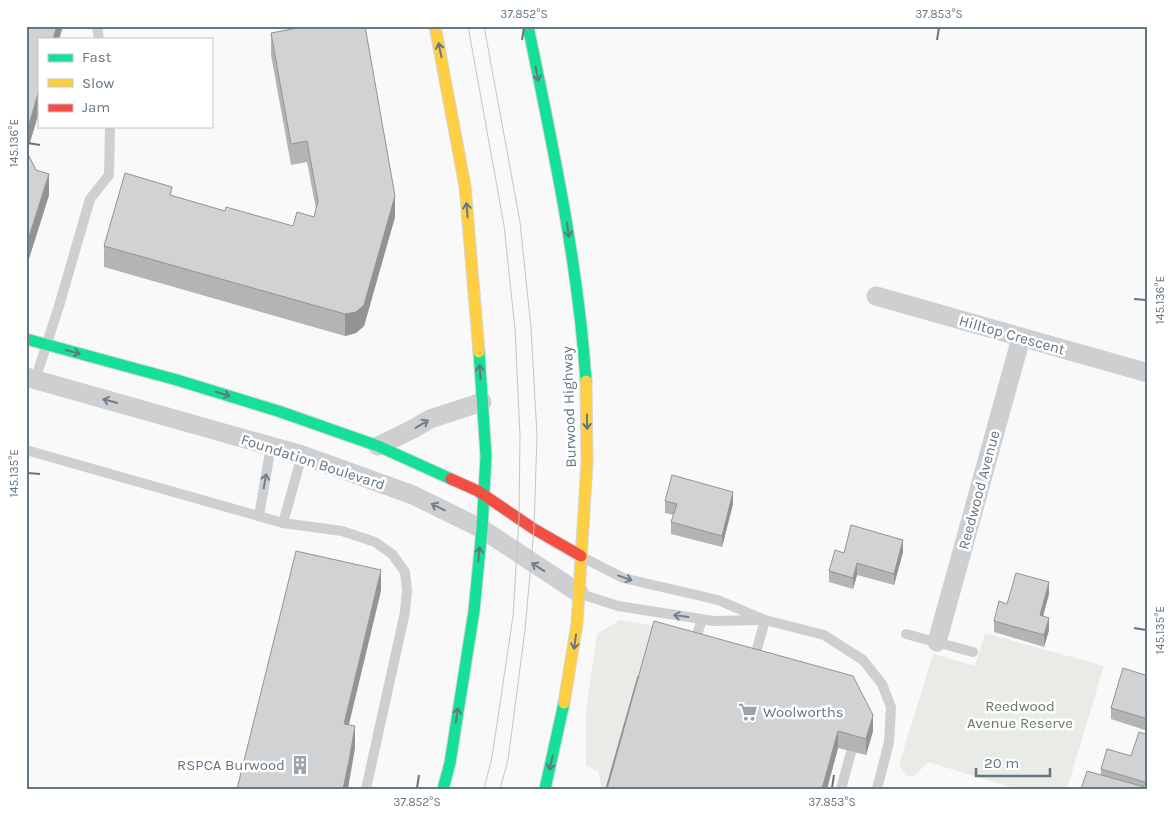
<svg xmlns="http://www.w3.org/2000/svg" width="1174" height="815" font-family="Karla,sans-serif">
  <rect width="100%" height="100%" fill="#f9f9f9"/>
  <g fill="#e8ebe6">
    <path d="M620 620 657 626 608 789H602L598 771 586 766V712L597 634Z"/>
    <path d="M985 633 1104 666 1067 789H1017L928 762 913 777 906 776 899 765 933 654 975 666Z"/>
  </g>
  <g fill="none" stroke-linecap="round" stroke-linejoin="round">
    <g stroke="#d5d6d7" stroke-width="13">
      <g id="fast">
        <path d="M528 26C552 143 578 261 586 381"/>
        <path d="M26 339 177 380 278 411 378 446 451 479"/>
        <path d="M443 789 450 763 474 611 482 529 486 456 479 352"/>
        <path d="M545 789 564 703"/>
      </g>
    </g>
    <g stroke="#d5d6d7" stroke-width="13">
      <g id="slow">
        <path d="M435 26 465 186 479 352"/>
        <path d="M564 703 577 624 587 463 586 381"/>
      </g>
    </g>
    <g stroke="#d5d6d7" stroke-width="13">
      <path id="jam" d="M451 479 478 491 534 529 581 556"/>
    </g>
    <g stroke="#cecfd0" stroke-width="10">
      <path d="M97 26 99 39"/>
      <path d="M35 380 59 306 90 199 109 175 110 126"/>
      <path d="M26 450 283 523 342 531 375 542 392 554 405 572 407 590 405 612 366 789"/>
      <path d="M259 516 271 446"/>
      <path d="M283 523 302 455"/>
      <path d="M584 558 623 578 718 600 765 620 824 635 863 660 882 684 891 707 889 742 877 789"/>
      <path d="M581 594 618 606 714 621 761 620"/>
      <path d="M906 634 973 652"/>
      <path d="M694 645 702 619"/>
      <path d="M753 663 765 620"/>
      <path d="M841 789 851 752"/>
    </g>
    <g stroke="#cecfd0" stroke-width="19">
      <path d="M876 296 1148 373"/>
      <path d="M26 377 302 455 413 495 482 529 579 593"/>
      <path d="M378 446 413 429 430 419 482 402"/>
      <path d="M937 642 1021 338"/>
    </g>
    <use href="#fast" stroke="#16e098" stroke-width="11"/>
    <use href="#slow" stroke="#ffcf43" stroke-width="11"/>
    <use href="#jam" stroke="#f24e42" stroke-width="11"/>
    <g stroke="#c3c5c6" stroke-width="1">
      <path d="M468 26 504 225 515 329 520 435 519 518 513 616 492 757 484 789"/>
      <path d="M484 26 520 222 531 328 537 435 534 529 525 630 508 760 500 789"/>
    </g>
  </g>
  <g fill="#b3b5b5">
    <path d="M26 26H63L59 39H39V112L27 152 49 195 27 265 26 264Z"/>
    <path d="M153 26H168L153 29Z"/>
    <path d="M306 26H365L395 217 364 326 356 333 345 336 104 267V246L172 196 225 211 293 226 314 217 316 209 307 162 291 165 271 55V33L306 27Z"/>
    <path d="M665 501 733 504 722 547 671 534V522L674 515 665 513Z"/>
    <path d="M903 552 894 585 857 575 853 589 829 582V571L844 553Z"/>
    <path d="M1049 594 1043 616 1049 630 1044 647 994 632V621L1007 604Z"/>
    <path d="M638 676 873 731 866 755 838 748 827 789H606Z"/>
    <path d="M1148 676V731L1111 719V708Z"/>
    <path d="M1148 735V789L1101 775V769L1131 756Z"/>
  </g>
  <g fill="#929394">
    <path d="M57 26H63L59 39H53Z"/>
    <path d="M39 90V112L26 156V135Z"/>
    <path d="M49 174V195L27 265V243Z"/>
    <path d="M395 196V217L364 326 356 333 345 336V314Z"/>
    <path d="M733 492V504L722 547V536Z"/>
    <path d="M903 540V552L894 585V574Z"/>
    <path d="M857 563V575L853 589V578Z"/>
    <path d="M381 570V591L344 745V724Z"/>
    <path d="M1049 582V594L1040 627V615Z"/>
    <path d="M1049 618V630L1044 647V635Z"/>
    <path d="M873 715V731L866 755V739Z"/>
    <path d="M355 726V748L349 783 348 789H343Z"/>
    <path d="M838 731V748L827 789H822Z"/>
  </g>
  <g fill="#d0d2d3" stroke="#929394">
    <path d="M26 26H57L53 39H39V90L26 135Z"/>
    <path d="M308 26H365L395 196 364 305 356 312 345 314 104 246 125 173 172 187 170 195 225 211 226 207 293 226 297 212 314 217 318 201 307 141 291 144 271 33Z"/>
    <path d="M26 150 36 170 49 174 27 243H26Z"/>
    <path d="M672 475 733 492 722 536 671 522 677 504 665 501Z"/>
    <path d="M851 525 903 540 894 574 857 563 853 578 829 571 835 550 844 553Z"/>
    <path d="M296 551 381 570 344 724 355 726 349 761 343 789H237Z"/>
    <path d="M1016 573 1049 582 1040 615 1049 618 1044 635 994 621 999 601 1007 604Z"/>
    <path d="M654 621 853 676 873 715 866 739 838 731 822 789H607Z"/>
    <path d="M1123 668 1148 676V719L1111 708Z"/>
    <path d="M638 676V677L606 789Z"/>
    <path d="M1139 732 1148 735V783L1101 769 1107 749 1131 756Z"/>
    <path d="M1087 771 1148 788V789H1081Z"/>
  </g>
  <defs><path id="oneway-shaft" d="M-6 0H5M1.5-3L5.5 0L1.5 3" fill="none" stroke-width="1.6" stroke-linecap="round" stroke-linejoin="round" transform="scale(1.25)"/></defs>
  <g stroke="#657683">
    <use href="#oneway-shaft" transform="translate(440 50) rotate(-101)"/>
    <use href="#oneway-shaft" transform="translate(537 74) rotate(79)"/>
    <use href="#oneway-shaft" transform="translate(467 210) rotate(-95)"/>
    <use href="#oneway-shaft" transform="translate(568 230) rotate(82)"/>
    <use href="#oneway-shaft" transform="translate(73 352) rotate(15)"/>
    <use href="#oneway-shaft" transform="translate(480 372) rotate(-94)"/>
    <use href="#oneway-shaft" transform="translate(223 394) rotate(17)"/>
    <use href="#oneway-shaft" transform="translate(587 422) rotate(89)"/>
    <use href="#oneway-shaft" transform="translate(479 554) rotate(-84)"/>
    <use href="#oneway-shaft" transform="translate(575 642) rotate(98)"/>
    <use href="#oneway-shaft" transform="translate(457 715) rotate(-81)"/>
    <use href="#oneway-shaft" transform="translate(551 763) rotate(103)"/>
  </g>
  <g stroke="#707f8b">
    <use href="#oneway-shaft" transform="translate(110 401) rotate(-164)"/>
    <use href="#oneway-shaft" transform="translate(422 424) rotate(-31)"/>
    <use href="#oneway-shaft" transform="translate(265 481) rotate(-80)"/>
    <use href="#oneway-shaft" transform="translate(438 507) rotate(-153)"/>
    <use href="#oneway-shaft" transform="translate(538 567) rotate(-147)"/>
    <use href="#oneway-shaft" transform="translate(625 578) rotate(20)"/>
    <use href="#oneway-shaft" transform="translate(681 616) rotate(-172)"/>
  </g>
  <path fill="none" stroke="#657683" stroke-width="2" d="M522 40 524 28M937 40 939 28M28 143 40 145M1134 299 1146 300M28 473 40 474M1134 628 1146 630M417 788 419 775M832 788 834 775"/>
  <defs>
    <g id="supermarket-bare" transform="scale(1.5)"><path d="M-6-5.5h2.5l.6 2H6L4.5 2H-2.5L-4.4-4H-6ZM-1.5 3.2a1.3 1.3 0 1 0 .1 0ZM3 3.2a1.3 1.3 0 1 0 .1 0Z" fill="#99a4ac" stroke="#fff" stroke-width="2.5" paint-order="stroke"/></g>
    <g id="building-bare" transform="scale(1.5)"><path d="M-4-6H4V6H1V3H-1V6H-4ZM-2.5-4.3h1.7v1.8h-1.7ZM.8-4.3h1.7v1.8H.8ZM-2.5-1h1.7V.8h-1.7ZM.8-1h1.7V.8H.8Z" fill="#99a4ac" stroke="#fff" stroke-width="2.5" paint-order="stroke"/></g>
  </defs>
  <g fill-rule="evenodd">
    <use href="#supermarket-bare" x="748" y="712"/>
    <use href="#building-bare" x="300" y="765"/>
  </g>
  <g text-anchor="middle" dominant-baseline="central" stroke-width="5" stroke-linejoin="round" paint-order="stroke">
    <g font-size="15" fill="#657683" stroke="#fff">
      <text transform="translate(1012 335) rotate(16)">Hilltop Crescent</text>
      <text transform="translate(569 407) rotate(-92)">Burwood Highway</text>
      <text transform="translate(313 462) rotate(18)">Foundation Boulevard</text>
      <text transform="translate(979 490) rotate(-75)">Reedwood Avenue</text>
    </g>
    <g font-size="15" fill="#687a64" stroke="#fff">
      <text x="1020" y="706">Reedwood<tspan x="1020" dy="17">Avenue Reserve</tspan></text>
    </g>
    <g font-size="15" fill="#657683" stroke="#fff" text-anchor="start">
      <text x="763" y="712">Woolworths</text>
      <text x="285" y="765" text-anchor="end">RSPCA Burwood</text>
    </g>
  </g>
  <rect width="1174" height="815" fill="none" stroke="#ffffff" stroke-width="55"/>
  <rect x="38" y="38" width="175" height="90" fill="#ffffff" stroke="#c1c8cd"/>
  <rect x="48" y="54" width="25" height="8" fill="#16e098" stroke="#c1c8cd"/>
  <text x="82" y="62" font-size="15" fill="#657683">Fast</text>
  <rect x="48" y="79" width="25" height="8" fill="#ffcf43" stroke="#c1c8cd"/>
  <text x="82" y="88" font-size="15" fill="#657683">Slow</text>
  <rect x="48" y="104" width="25" height="8" fill="#f24e42" stroke="#c1c8cd"/>
  <text x="82" y="112" font-size="15" fill="#657683">Jam</text>
  <path d="M976 768v8h74v-8" fill="none" stroke="#657683" stroke-width="2.5"/>
  <text x="984" y="768" font-size="15" fill="#657683" stroke="#ffffff" stroke-width="4" paint-order="stroke">20 m</text>
  <rect x="28" y="28" width="1118" height="760" fill="none" stroke="#657683" stroke-width="2"/>
  <g font-size="12" text-anchor="middle" fill="#657683">
    <text x="524" y="18">37.852°S</text>
    <text x="939" y="18">37.853°S</text>
    <text transform="translate(14 143) rotate(-90)" y="4">145.136°E</text>
    <text transform="translate(1160 300) rotate(-90)" y="4">145.136°E</text>
    <text transform="translate(14 473) rotate(-90)" y="4">145.135°E</text>
    <text transform="translate(1160 630) rotate(-90)" y="4">145.135°E</text>
    <text x="417" y="806">37.852°S</text>
    <text x="832" y="806">37.853°S</text>
  </g>
</svg>
